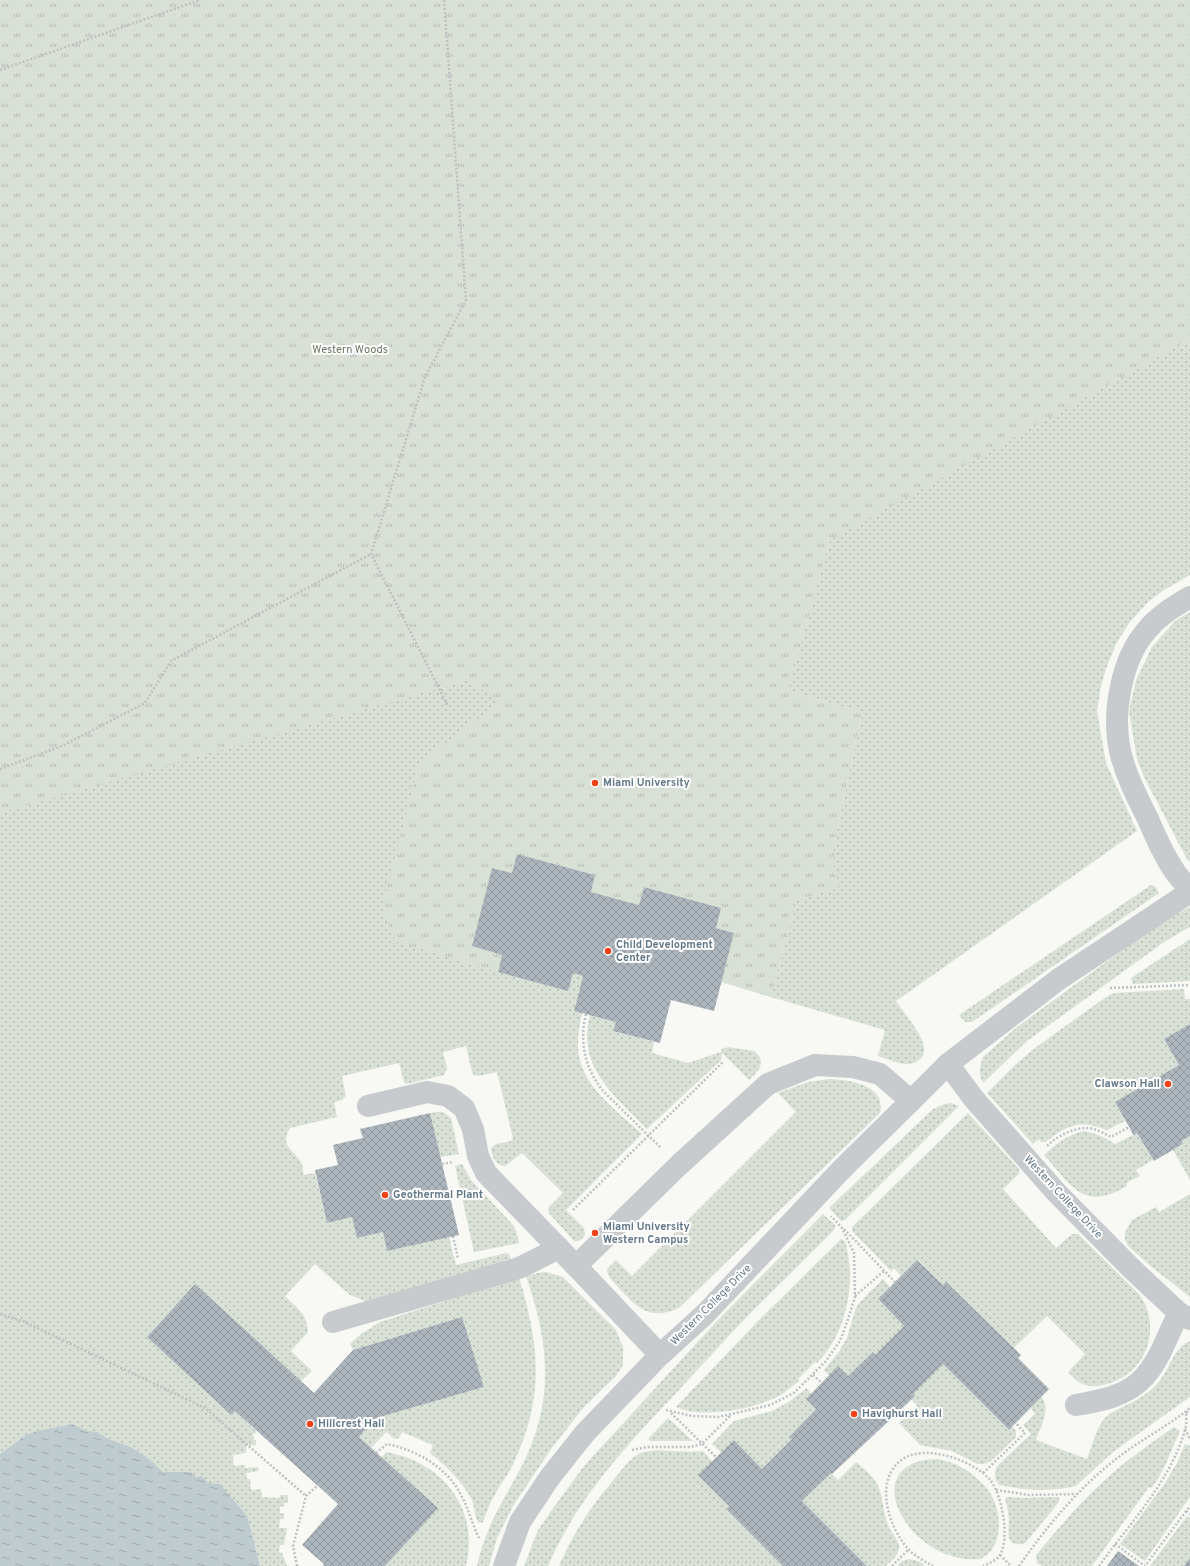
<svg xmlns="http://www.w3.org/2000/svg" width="1190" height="1566" font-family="Overpass,sans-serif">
  <defs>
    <pattern id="grass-dots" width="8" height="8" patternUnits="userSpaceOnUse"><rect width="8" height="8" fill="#d9e0d5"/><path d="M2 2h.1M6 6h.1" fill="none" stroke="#b4bab3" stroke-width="1.8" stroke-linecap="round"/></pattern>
    <pattern id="park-tufts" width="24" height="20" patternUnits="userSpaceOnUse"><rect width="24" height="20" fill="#d9e0d5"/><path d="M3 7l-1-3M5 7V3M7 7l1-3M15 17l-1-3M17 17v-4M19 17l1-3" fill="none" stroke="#b4bab3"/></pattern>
    <pattern id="water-ripples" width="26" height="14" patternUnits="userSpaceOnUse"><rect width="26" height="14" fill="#becbcf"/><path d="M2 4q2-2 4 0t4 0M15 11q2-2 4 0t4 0" fill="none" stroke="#9eaaae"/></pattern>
    <pattern id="building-cross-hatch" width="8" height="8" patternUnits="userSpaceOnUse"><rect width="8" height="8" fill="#adb6bc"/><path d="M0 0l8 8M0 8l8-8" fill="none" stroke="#90999f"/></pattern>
  </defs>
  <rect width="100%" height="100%" fill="#f8f8f4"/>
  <g fill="url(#grass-dots)">
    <path d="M1187 341 1190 345V575L1164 590 1148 602 1129 623 1116 644 1107 666 1101 686 1097 711 1106 763 1137 831 896 1001C904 1014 932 1043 922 1057 919 1061 913 1064 908 1064 898 1064 887 1059 878 1056L885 1030 771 997 797 900 838 888 834 866V845L862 712 788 691 830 539Z"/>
    <path d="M1190 612V860L1188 861 1144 777 1137 759 1129 711 1136 680 1152 647 1175 621Z"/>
    <path d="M468 680 501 702 419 763 396 941 498 972 568 990 573 973 583 976 574 1010 582 1013C580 1023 578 1033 578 1043 577 1084 615 1109 642 1134L566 1210 584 1228 585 1235C582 1239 579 1242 574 1241L549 1213 548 1208 563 1193 522 1153 505 1166C497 1166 491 1156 491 1148L496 1144 511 1141 513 1138 497 1072 479 1076 474 1075 472 1072 466 1046 443 1052 447 1068 444 1075 406 1084 404 1082 399 1063 342 1076 346 1096 342 1100 334 1102 337 1117 290 1128C279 1146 293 1149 301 1162 303 1166 303 1171 303 1175L315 1173 327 1223 352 1217 357 1238 383 1232 387 1251 449 1237 456 1265 507 1253 510 1256V1259L380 1300 365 1301 350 1295 315 1264 285 1296C297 1308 307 1314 308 1332L291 1351 312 1371 301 1381 195 1284 147 1337 229 1413 232 1415 235 1411 256 1431V1433L253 1434 254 1440H256V1445L246 1446V1453L233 1455 234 1466 245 1465V1468L258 1467 259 1471 246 1473 247 1479H250L251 1490 261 1489 262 1497 279 1498 280 1495H288V1503L285 1502 284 1506 280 1507V1513L284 1514V1519H280L279 1528H287L284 1545H280L279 1552 282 1553 287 1566H260L254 1549 220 1484 208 1483 202 1476 196 1477 191 1472H163L146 1456 130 1447 109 1439 97 1432 87 1431 73 1424 40 1430 26 1435 0 1454V810Z"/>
    <path d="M1151 885 1155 886 1159 893 972 1022H965L959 1015Z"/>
    <path d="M1190 907V927L1167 940 1027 1041 983 1083 980 1075V1067L983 1057 1017 1027 1158 924Z"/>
    <path d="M1190 939V981L1133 984 1131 978Z"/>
    <path d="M1184 989 1185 999H1190V1024L1164 1039 1179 1065 1115 1102 1125 1121 1107 1130C1078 1119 1069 1125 1045 1142H1041L1039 1139 1033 1144 987 1093 1014 1066 1035 1048 1109 995 1115 993Z"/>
    <path d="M590 1015 616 1022 613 1031 654 1042 652 1053 688 1063 721 1052 722 1049 728 1047 754 1051C768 1062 758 1071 749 1080L722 1053 721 1060 647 1129C615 1096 576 1067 590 1015Z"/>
    <path d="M830 1079C849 1080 887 1085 880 1113L679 1308C650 1321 637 1308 619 1288 614 1282 607 1277 607 1269L616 1260 632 1276 796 1112 778 1093 808 1082Z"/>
    <path d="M951 1103 959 1106 845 1220 841 1221 829 1208 933 1109 945 1104Z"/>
    <path d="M436 1112H443L451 1118 459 1154 440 1157 430 1113Z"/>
    <path d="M968 1113 1019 1169V1173L1018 1175 1003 1189 1056 1248 1072 1234H1078L1139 1294C1162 1326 1148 1371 1110 1383 1102 1386 1093 1387 1085 1385 1078 1383 1073 1377 1068 1372L1085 1354 1047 1316 1014 1348 946 1283 943 1285 918 1260 901 1276 894 1268 891 1271 852 1231V1227Z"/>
    <path d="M1084 1131C1096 1134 1105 1137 1115 1144L1137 1133 1153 1160 1136 1170 1140 1176 1126 1183 1127 1186C1083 1212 1072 1186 1044 1155 1057 1143 1067 1135 1084 1131Z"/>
    <path d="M1190 1136V1180L1173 1150 1183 1145 1181 1141Z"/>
    <path d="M462 1164 471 1180 513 1225 516 1231 519 1243 474 1252 455 1166Z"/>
    <path d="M1190 1194V1297L1153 1268 1128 1246 1125 1239V1232L1132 1220 1156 1207 1159 1212Z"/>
    <path d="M823 1214 835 1225V1229C805 1260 773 1290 743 1321 721 1344 699 1368 677 1392 627 1445 577 1498 548 1566H524L538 1530 554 1507 584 1466 715 1323Z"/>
    <path d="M841 1239 845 1241C857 1281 847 1333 817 1363L815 1362 798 1379 799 1381C794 1385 789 1389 784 1393 760 1408 703 1420 676 1407L758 1321Z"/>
    <path d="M546 1272 563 1277 616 1330 623 1347V1365L616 1376 584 1407 551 1449 513 1506 497 1538 489 1566H477C485 1527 505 1498 523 1464 555 1399 549 1342 526 1276L537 1273Z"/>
    <path d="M519 1277C539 1344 545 1394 515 1460 511 1470 504 1479 498 1489 492 1499 487 1510 483 1522L479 1523C474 1518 475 1507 472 1500 462 1481 446 1466 430 1453L433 1445 402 1432 399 1438 395 1439 386 1432 371 1448 359 1437 376 1418 484 1387 462 1317 353 1350 350 1344 361 1334 380 1322Z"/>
    <path d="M883 1279 890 1287 878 1300 904 1326 875 1355 872 1353 848 1376 829 1375 824 1370 838 1353 847 1338 856 1308 860 1302Z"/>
    <path d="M1190 1341V1397L1114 1451 1076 1486 1060 1489 1041 1490 1022 1489 999 1485C994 1479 994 1473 997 1466L1031 1434 1023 1425 1035 1414 1031 1408 1041 1396C1052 1409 1040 1427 1036 1440L1087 1459C1092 1447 1096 1429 1104 1419 1114 1409 1127 1406 1138 1399 1145 1395 1152 1390 1157 1384 1169 1371 1174 1347 1190 1341Z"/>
    <path d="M943 1364 1008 1430 1012 1427 1016 1431V1437L991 1461 984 1464H978L952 1451 920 1445 899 1423 917 1405 911 1399 914 1396 913 1394Z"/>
    <path d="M807 1388 811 1394 806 1399 816 1409 790 1436 792 1439 762 1469 734 1440 721 1452 712 1444 734 1421 772 1411 787 1403Z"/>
    <path d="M668 1418 693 1441H650L648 1439Z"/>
    <path d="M1174 1427 1180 1431 1179 1433 1164 1468 1152 1488 1149 1487 1092 1566H1042L1037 1563 1036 1555C1058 1529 1079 1503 1105 1480 1126 1460 1150 1444 1174 1427Z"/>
    <path d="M1185 1444 1190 1446V1497L1145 1561 1120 1544 1165 1483 1177 1463Z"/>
    <path d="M703 1451 712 1461 699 1475 729 1506 726 1510 783 1566H559C573 1533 592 1505 615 1478 623 1469 629 1458 641 1453 658 1447 684 1454 703 1451Z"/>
    <path d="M386 1452C442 1462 480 1508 466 1566H385L382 1457Z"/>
    <path d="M937 1459C956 1462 971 1471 984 1485 1002 1503 1007 1547 980 1559 909 1566 852 1461 937 1459Z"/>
    <path d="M856 1462C863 1468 872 1475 876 1482 884 1495 882 1513 889 1527 892 1534 900 1541 899 1549 898 1556 891 1561 886 1566H867L802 1501 831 1473 838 1480Z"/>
    <path d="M1007 1497 1022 1498 1057 1497 1059 1498V1502L1027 1541C1024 1544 1022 1545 1018 1544 1005 1544 1009 1529 1009 1521 1009 1513 1007 1506 1005 1499Z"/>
    <path d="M1187 1516 1190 1518V1558L1184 1566H1150Z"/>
    <path d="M909 1559C915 1560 921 1561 925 1566H897L902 1561Z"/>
  </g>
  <path fill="url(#park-tufts)" d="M0 0H1190V345L1187 341 830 540 788 691 862 712 834 845V866L838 888 797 900 771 997 721 982 734 933 716 928 721 908 644 887 639 905 591 892 595 875 517 854 512 873 492 868 472 946 502 955 498 972 395 941 382 907 419 763 500 702 468 680 0 813Z"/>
  <path fill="url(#water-ripples)" d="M73 1424 87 1431 97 1432 109 1439 130 1447 146 1456 163 1472H191L196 1477 202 1476 208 1483 220 1484 247 1516 260 1566H0V1454L26 1435 40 1430Z"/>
  <g fill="url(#building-cross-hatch)">
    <path d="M517 854 595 875 591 892 639 905 644 887 721 908 716 928 734 933 714 1011 671 1000 660 1043 613 1031 616 1022 574 1011 583 976 573 973 568 991 498 972 502 955 472 946 492 868 512 873Z"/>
    <path d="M1190 1024V1136L1181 1141 1183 1144 1154 1161 1137 1133 1134 1135 1133 1134 1115 1102 1179 1065 1164 1039Z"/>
    <path d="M430 1113 459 1235 387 1251 383 1232 357 1238 352 1217 327 1223 315 1170 338 1165 333 1145 363 1138 360 1129Z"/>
    <path d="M917 1260 943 1285 946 1282 1021 1355 1018 1358 1049 1389 1009 1430 943 1364 913 1394 915 1396 892 1418 832 1474 831 1473 802 1501 867 1566H783L726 1509 729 1506 698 1475 734 1440 762 1469 792 1439 789 1437 816 1409 806 1399 838 1366 848 1376 873 1352 875 1355 904 1326 878 1299Z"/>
    <path d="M195 1284 314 1393 353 1350 462 1317 484 1387 376 1418 359 1437 438 1508 385 1566H323L324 1564 302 1545 338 1504 235 1411 232 1415 229 1413 147 1337Z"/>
    <path d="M1118 1551 1139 1566H1107Z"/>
    <path d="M1190 1558V1566H1184Z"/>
  </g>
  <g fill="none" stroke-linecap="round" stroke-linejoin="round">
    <g stroke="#bec1c3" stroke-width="2.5" stroke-dasharray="2 2" stroke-linecap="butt">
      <path d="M444 0 466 300 425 377 371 554 448 706"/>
      <path d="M0 70 200 0"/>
      <path d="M0 769 64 745 145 703 171 661 371 554"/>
      <path d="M1110 988 1190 985"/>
      <path d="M586 1014C579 1043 585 1068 603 1091L661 1148"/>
      <path d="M1047 1146C1057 1136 1073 1128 1087 1128 1095 1128 1103 1133 1111 1137L1129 1127"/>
      <path d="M442 1164 453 1162"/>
      <path d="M573 1210 724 1061"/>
      <path d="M844 1229 895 1282"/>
      <path d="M453 1236 458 1259"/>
      <path d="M855 1296 884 1271"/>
      <path d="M0 1314 25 1322 205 1408 306 1496"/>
      <path d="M813 1375 822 1383"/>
      <path d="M666 1410 692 1416 718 1417 770 1405 794 1393 825 1362 840 1341 847 1322 855 1297 854 1253 842 1228 831 1216"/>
      <path d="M671 1413 716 1457"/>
      <path d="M1185 1429 1190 1439"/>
      <path d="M632 1450 647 1447H690L702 1444 731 1415"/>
      <path d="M376 1453 387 1444C416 1450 447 1467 461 1495 469 1509 472 1524 479 1538"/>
      <path d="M983 1473 1025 1433 1016 1423"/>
      <path d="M996 1490 1029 1495 1076 1494"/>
      <path d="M1186 1511 1190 1514"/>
      <path d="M1115 1544 1145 1566 1190 1506"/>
      <path d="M1000 1555 1011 1566"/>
      <path d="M297 1566 293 1546 306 1496 317 1486"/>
      <path d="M892 1566 909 1549"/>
      <path d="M933 1566C925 1562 915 1556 908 1549 889 1527 874 1483 900 1461 923 1442 974 1460 991 1481 1002 1496 1010 1538 1000 1555 997 1560 988 1564 983 1566"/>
      <path d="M1019 1566C1048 1525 1079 1487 1120 1456 1142 1439 1168 1426 1190 1408"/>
      <path d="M1099 1566C1130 1523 1170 1482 1185 1430 1187 1424 1186 1417 1186 1412L1190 1413"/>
    </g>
    <g stroke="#c7cbce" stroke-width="22">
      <path d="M1190 597C1174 606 1158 616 1147 630 1121 659 1112 714 1120 751 1126 776 1137 797 1148 819 1156 837 1164 857 1176 873 1180 879 1185 884 1190 889"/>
      <path d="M948 1064 974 1099 1056 1192 1132 1269 1179 1313 1190 1319"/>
      <path d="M368 1106 427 1092 448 1096 464 1108 473 1129 478 1156 486 1173 576 1266"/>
      <path d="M333 1322 519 1268 559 1248"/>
      <path d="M660 1355 576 1266 679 1165 768 1084 815 1065 853 1067 880 1074 911 1101"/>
      <path d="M1076 1405C1100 1401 1128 1396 1145 1376 1161 1358 1168 1333 1179 1313"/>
      <path d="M504 1566 520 1522 550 1477 585 1433 660 1355 705 1314 843 1168 911 1101 948 1064 1059 979 1190 892"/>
    </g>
  </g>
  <g fill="#f44218" stroke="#fff" stroke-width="1.5">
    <circle cx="595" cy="783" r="4"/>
    <circle cx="608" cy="951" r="4"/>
    <circle cx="1168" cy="1084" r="4"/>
    <circle cx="385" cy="1195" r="4"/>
    <circle cx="595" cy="1233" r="4"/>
    <circle cx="854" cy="1414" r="4"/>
    <circle cx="310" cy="1424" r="4"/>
  </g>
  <g text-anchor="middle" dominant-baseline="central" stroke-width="4" stroke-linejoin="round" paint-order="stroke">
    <g font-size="11" fill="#667a5f" stroke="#fff">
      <text x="350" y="350">Western Woods</text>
    </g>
    <g font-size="11" font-weight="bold" fill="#647988" stroke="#fff" text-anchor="start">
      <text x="603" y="783">Miami University</text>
      <text x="616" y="945">Child Development<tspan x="616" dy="13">Center</tspan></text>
      <text x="1160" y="1084" text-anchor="end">Clawson Hall</text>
      <text x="393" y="1195">Geothermal Plant</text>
      <text x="603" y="1227">Miami University<tspan x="603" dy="13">Western Campus</tspan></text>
      <text x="862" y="1414">Havighurst Hall</text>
      <text x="318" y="1424">Hillcrest Hall</text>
    </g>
    <g font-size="11" fill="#647988" stroke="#fff">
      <text transform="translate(1063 1197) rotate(47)">Western College Drive</text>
      <text transform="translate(711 1305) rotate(-45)">Western College Drive</text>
    </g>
  </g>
</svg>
